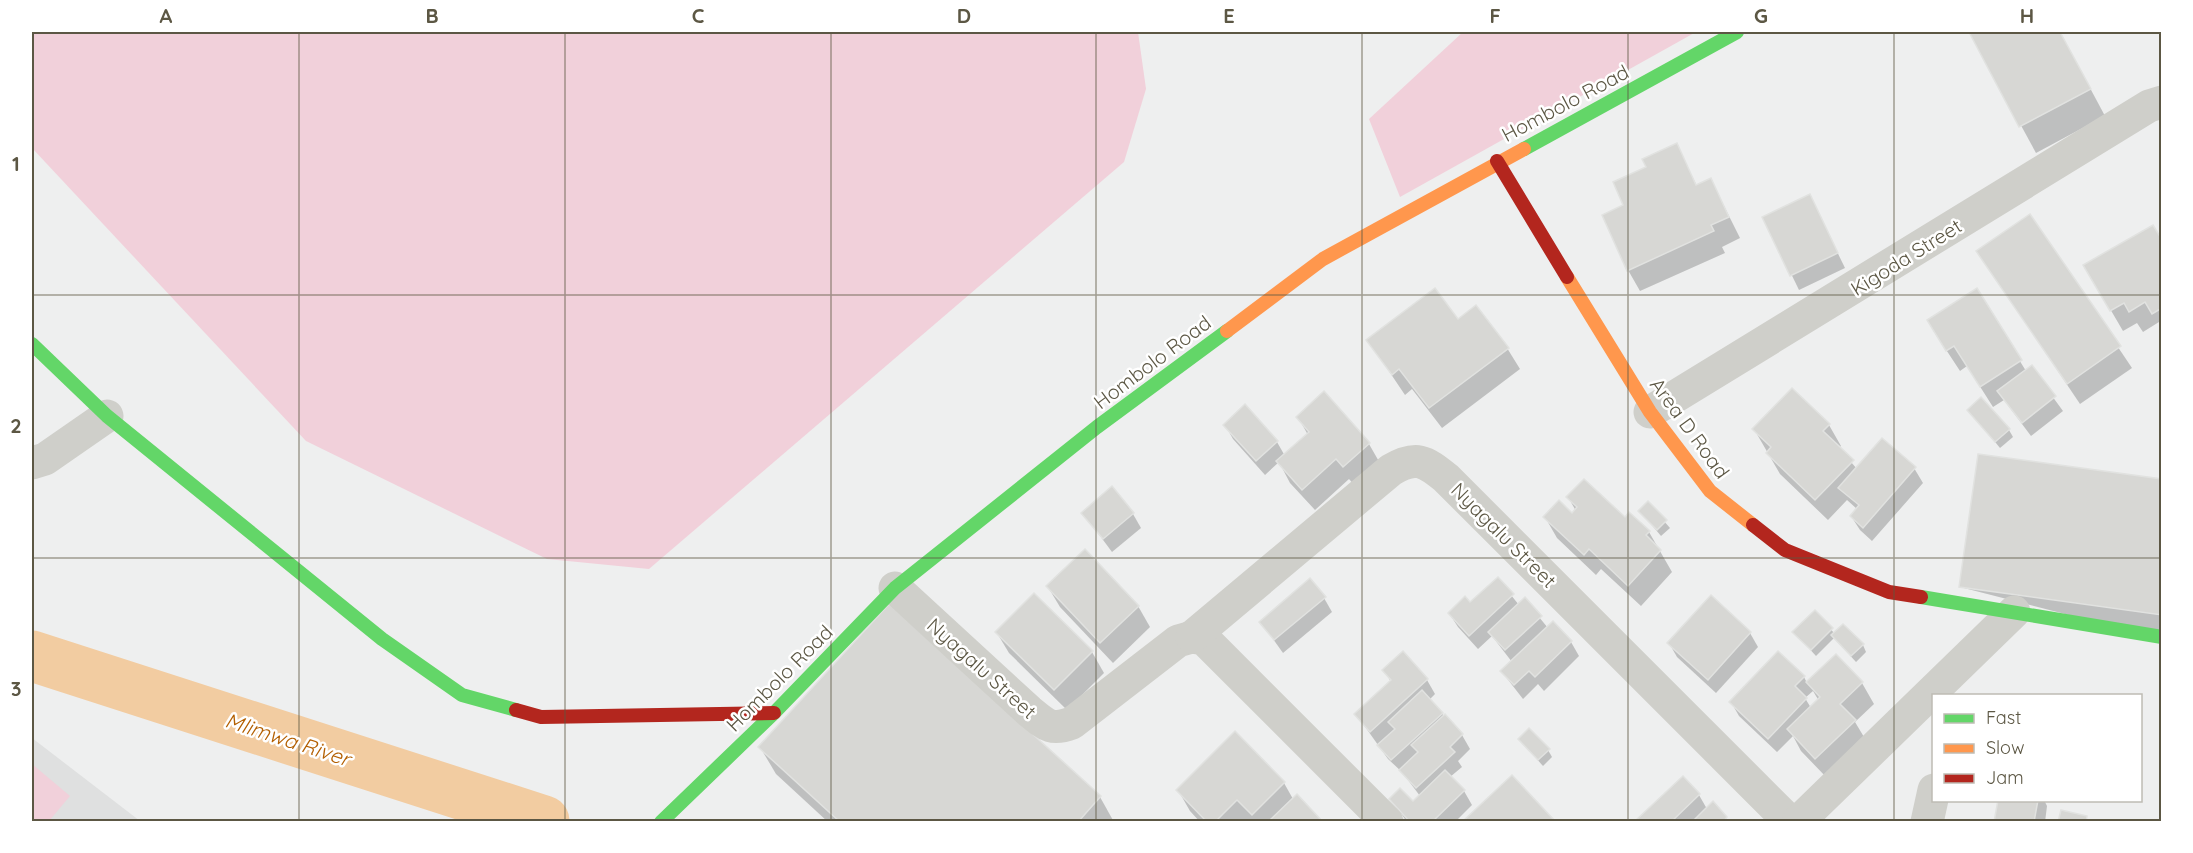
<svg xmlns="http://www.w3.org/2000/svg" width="2193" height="853" font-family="Quicksand,sans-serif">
  <rect width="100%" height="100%" fill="#eeefef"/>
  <path fill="#dfe0e0" d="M32 738 140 821H32Z"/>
  <g fill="#f1d0da">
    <path d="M32 32H1138L1146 89 1124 162 649 569 547 559 306 441 32 148Z"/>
    <path d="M1463 32H1696L1400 197 1369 119Z"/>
    <path d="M32 764 70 796 49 821H32Z"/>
  </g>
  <g fill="#0003" fill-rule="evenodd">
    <path d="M1970 32H2060L2105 116 2036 153Z"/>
    <path d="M1676 145 1697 186 1711 180 1740 238 1722 247 1725 253 1640 291 1628 270 1625 206 1648 168Z"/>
    <path d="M1810 196 1845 268 1799 290 1764 218Z"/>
    <path d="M2030 216 2132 368 2080 404 1978 252Z"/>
    <path d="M2162 235V327L2159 322 2143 332 2137 323 2123 331 2085 266Z"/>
    <path d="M1976 290 2026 371 2031 367 2063 411 2031 436 2004 400 1993 407 1967 366 1960 371 1941 342Z"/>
    <path d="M1458 321 1507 348 1520 369 1442 428 1412 389 1405 395 1368 340Z"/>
    <path d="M1792 390 1829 425 1841 446 1839 448 1857 469 1914 468 1923 483 1872 541 1860 530 1851 516 1857 509 1847 500 1828 520 1780 474 1754 429Z"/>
    <path d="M1244 407 1277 442 1285 456 1308 435 1298 417 1369 444 1381 465 1356 487 1349 479 1315 510 1290 483 1279 462 1265 475 1233 439 1225 425Z"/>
    <path d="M1969 410 2009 430 2013 437 2000 448Z"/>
    <path d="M2162 481V639L1960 587Z"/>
    <path d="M1568 497 1625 519 1649 532 1672 572 1641 606 1601 569 1596 575 1557 538 1545 517 1572 515 1576 511Z"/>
    <path d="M1648 503 1670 528 1661 536 1640 511Z"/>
    <path d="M1083 513 1133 514 1141 528 1112 552Z"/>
    <path d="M1498 579 1519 605 1525 600 1548 628 1553 623 1571 642 1579 656 1544 691 1538 684 1523 699 1502 672 1512 662 1492 636 1478 649 1458 627 1449 613 1470 604Z"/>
    <path d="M1048 587 1138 606 1150 627 1113 663 1060 607Z"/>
    <path d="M1711 597 1750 633 1758 647 1716 693 1677 657 1669 643Z"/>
    <path d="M1324 598 1332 612 1283 653 1261 622Z"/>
    <path d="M889 606 1100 797 1114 822H828L776 774 760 747Z"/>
    <path d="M1815 612 1835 634 1863 645 1866 652 1856 662 1834 638 1816 656 1794 632Z"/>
    <path d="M997 633 1092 652 1104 673 1067 710 1009 653Z"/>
    <path d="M1836 656 1862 683 1874 704 1855 722 1867 742 1828 779 1801 751 1793 736 1777 752 1739 716 1731 702 1804 677 1807 683ZM1813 691 1819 701 1811 708 1805 698Z"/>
    <path d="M1384 670 1427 680 1435 694 1429 700 1462 735 1470 749 1458 761 1462 767 1450 777 1464 791 1472 805 1455 822H1407L1391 799 1413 803 1420 796 1402 772 1388 759 1356 714 1391 682Z"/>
    <path d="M1235 733 1284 783 1293 799 1321 822H1200L1190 811 1178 790Z"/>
    <path d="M1519 739 1548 750 1552 757 1543 766Z"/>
    <path d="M1683 778 1699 795 1707 809 1728 822H1636Z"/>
    <path d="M2000 800H2044L2047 806 2045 822H1996Z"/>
  </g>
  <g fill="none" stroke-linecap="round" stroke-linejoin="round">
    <path stroke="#f2cca1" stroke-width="51" d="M32 656 544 821"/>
  </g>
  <g fill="#d7d7d4" stroke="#e1e2e0" stroke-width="1.5">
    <path d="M1969 32H2060L2091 89 2019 127Z"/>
    <path d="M1677 143 1696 185 1711 178 1729 217 1711 225 1714 231 1627 271 1602 215 1623 205 1613 182 1646 167 1642 159Z"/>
    <path d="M1810 194 1838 253 1790 276 1762 217Z"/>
    <path d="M2030 214 2121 346 2067 384 1976 251Z"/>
    <path d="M2153 225 2159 235 2162 233V308L2152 314 2145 302 2129 312 2124 303 2110 311 2083 265Z"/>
    <path d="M1435 288 1458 319 1476 305 1509 348 1429 408 1399 369 1392 375 1366 340Z"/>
    <path d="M1977 288 2022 360 1980 387 1954 346 1946 351 1927 320Z"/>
    <path d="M2032 365 2056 396 2022 423 1997 391Z"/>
    <path d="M1792 388 1830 424 1823 431 1854 460 1815 500 1766 453 1771 447 1752 429Z"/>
    <path d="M1324 391 1370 443 1343 467 1336 459 1302 490 1276 461 1309 432 1296 417Z"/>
    <path d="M1981 397 2010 429 1995 442 1967 410Z"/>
    <path d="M1245 404 1278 441 1256 461 1223 425Z"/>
    <path d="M1882 438 1916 467 1863 528 1850 516 1859 505 1838 488Z"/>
    <path d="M1978 454 2162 479V615L1959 587Z"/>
    <path d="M1584 479 1625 517 1629 512 1650 531 1646 535 1661 550 1628 586 1589 549 1584 555 1543 517 1559 500 1572 513 1577 507 1566 497Z"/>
    <path d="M1112 486 1134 513 1103 539 1081 513Z"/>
    <path d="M1648 501 1667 520 1657 530 1638 511Z"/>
    <path d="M1085 549 1139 606 1100 643 1046 586Z"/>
    <path d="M1498 577 1514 594 1469 636 1448 613 1465 596 1470 602Z"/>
    <path d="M1310 578 1326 597 1274 640 1259 622Z"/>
    <path d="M1034 593 1093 651 1054 690 995 632Z"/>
    <path d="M1711 595 1751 632 1708 680 1667 643Z"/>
    <path d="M1525 597 1542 616 1505 650 1488 632Z"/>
    <path d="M889 604 1101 796 1078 822H840L758 747Z"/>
    <path d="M1815 610 1833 628 1811 650 1792 632Z"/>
    <path d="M1553 621 1572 641 1535 677 1529 671 1514 685 1500 671Z"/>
    <path d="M1843 624 1864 644 1851 656 1831 635Z"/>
    <path d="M1403 651 1428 679 1370 732 1354 714 1391 680 1382 670Z"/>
    <path d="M1778 651 1805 676 1795 686 1807 698 1768 739 1729 702Z"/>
    <path d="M1836 654 1863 682 1840 704 1856 720 1815 759 1787 729 1820 697 1806 682Z"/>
    <path d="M1422 690 1443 713 1391 760 1377 745 1395 729 1388 722Z"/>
    <path d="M1445 714 1463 734 1450 747 1455 752 1416 788 1399 770 1418 752 1411 745Z"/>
    <path d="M1529 728 1550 749 1538 760 1518 739Z"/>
    <path d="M1235 731 1285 782 1252 815 1237 800 1215 822H1207L1176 790Z"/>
    <path d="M1445 770 1465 790 1432 822H1410L1389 799 1400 788 1413 801Z"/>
    <path d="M1512 775 1556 822H1462Z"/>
    <path d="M1683 776 1700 794 1671 822H1634Z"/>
    <path d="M1297 794 1323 822H1268Z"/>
    <path d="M1998 800H2038L2034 822H1994Z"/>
    <path d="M1713 801 1727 817 1723 822H1692Z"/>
    <path d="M2061 810 2087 816 2086 822H2058Z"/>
  </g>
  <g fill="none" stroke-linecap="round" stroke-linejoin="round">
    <g stroke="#cfcfca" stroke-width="33">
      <path d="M1650 412 2149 106 2162 102"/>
      <path d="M32 463 45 459 107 416"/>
      <path d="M895 588 1029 711C1046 725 1051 731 1072 723L1178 641 1192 637 1204 639 1387 822"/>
      <path d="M1192 637 1391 470C1416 455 1425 461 1446 478L1790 822"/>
      <path d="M1798 822 2014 612"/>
      <path d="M1927 822 1934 790"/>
    </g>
    <g stroke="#63d668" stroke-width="14">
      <path d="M1524 149 1737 32"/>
      <path d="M32 344 107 416 382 639 462 695 516 710"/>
      <path d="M1921 597 2162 637"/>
      <path d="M661 822 774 713 895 588 1097 427 1227 331"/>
    </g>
    <g stroke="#ff974d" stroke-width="14">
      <path d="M1567 277 1650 412 1710 491 1753 525"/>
      <path d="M1227 331 1323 259 1524 149"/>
    </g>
    <g stroke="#b3261e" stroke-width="14">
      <path d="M1497 161 1567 277"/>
      <path d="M1753 525 1785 550 1889 592 1921 597"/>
      <path d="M516 710 541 717 774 713"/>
    </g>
  </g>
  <path fill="none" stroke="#5c5744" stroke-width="1.5" stroke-opacity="0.55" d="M299 32V822M565 32V822M831 32V822M1096 32V822M1362 32V822M1628 32V822M1894 32V822M32 295H2162M32 558H2162"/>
  <g text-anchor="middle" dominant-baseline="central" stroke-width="5" stroke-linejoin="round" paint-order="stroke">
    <g font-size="20" fill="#5c5744" stroke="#fff">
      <text transform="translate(1565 103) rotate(-28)">Hombolo Road</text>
      <text transform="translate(1906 257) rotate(-32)">Kigoda Street</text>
      <text transform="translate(1152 362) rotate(-37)">Hombolo Road</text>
      <text transform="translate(1690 428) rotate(54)">Area D Road</text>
      <text transform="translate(1504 535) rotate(45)">Nyagalu Street</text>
      <text transform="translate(982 668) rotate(42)">Nyagalu Street</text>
      <text transform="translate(779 678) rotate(-45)">Hombolo Road</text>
    </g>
    <g font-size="21" font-style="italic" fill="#b35f00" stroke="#fff">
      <text transform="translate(288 739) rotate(18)">Mlimwa River</text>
    </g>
  </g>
  <rect width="2193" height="853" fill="none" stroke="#ffffff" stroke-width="66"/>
  <rect x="1932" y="694" width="210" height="108" fill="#ffffff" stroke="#bebcb4" stroke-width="1.5"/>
  <rect x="1944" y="714" width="30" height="9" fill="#63d668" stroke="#bebcb4" stroke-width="1.5"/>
  <text x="1986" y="724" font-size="18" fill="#5c5744">Fast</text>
  <rect x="1944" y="744" width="30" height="9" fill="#ff974d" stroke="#bebcb4" stroke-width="1.5"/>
  <text x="1986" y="754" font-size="18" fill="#5c5744">Slow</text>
  <rect x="1944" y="774" width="30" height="9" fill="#b3261e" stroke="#bebcb4" stroke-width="1.5"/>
  <text x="1986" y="784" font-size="18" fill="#5c5744">Jam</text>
  <rect x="33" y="33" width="2127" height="787" fill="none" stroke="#5c5744" stroke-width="2"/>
  <g font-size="20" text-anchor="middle" font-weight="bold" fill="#5c5744">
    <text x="166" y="23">A</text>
    <text x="432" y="23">B</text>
    <text x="698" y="23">C</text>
    <text x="964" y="23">D</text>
    <text x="1229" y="23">E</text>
    <text x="1495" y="23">F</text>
    <text x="1761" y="23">G</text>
    <text x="2027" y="23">H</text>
    <text x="16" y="171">1</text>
    <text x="16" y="433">2</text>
    <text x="16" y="696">3</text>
  </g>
</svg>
